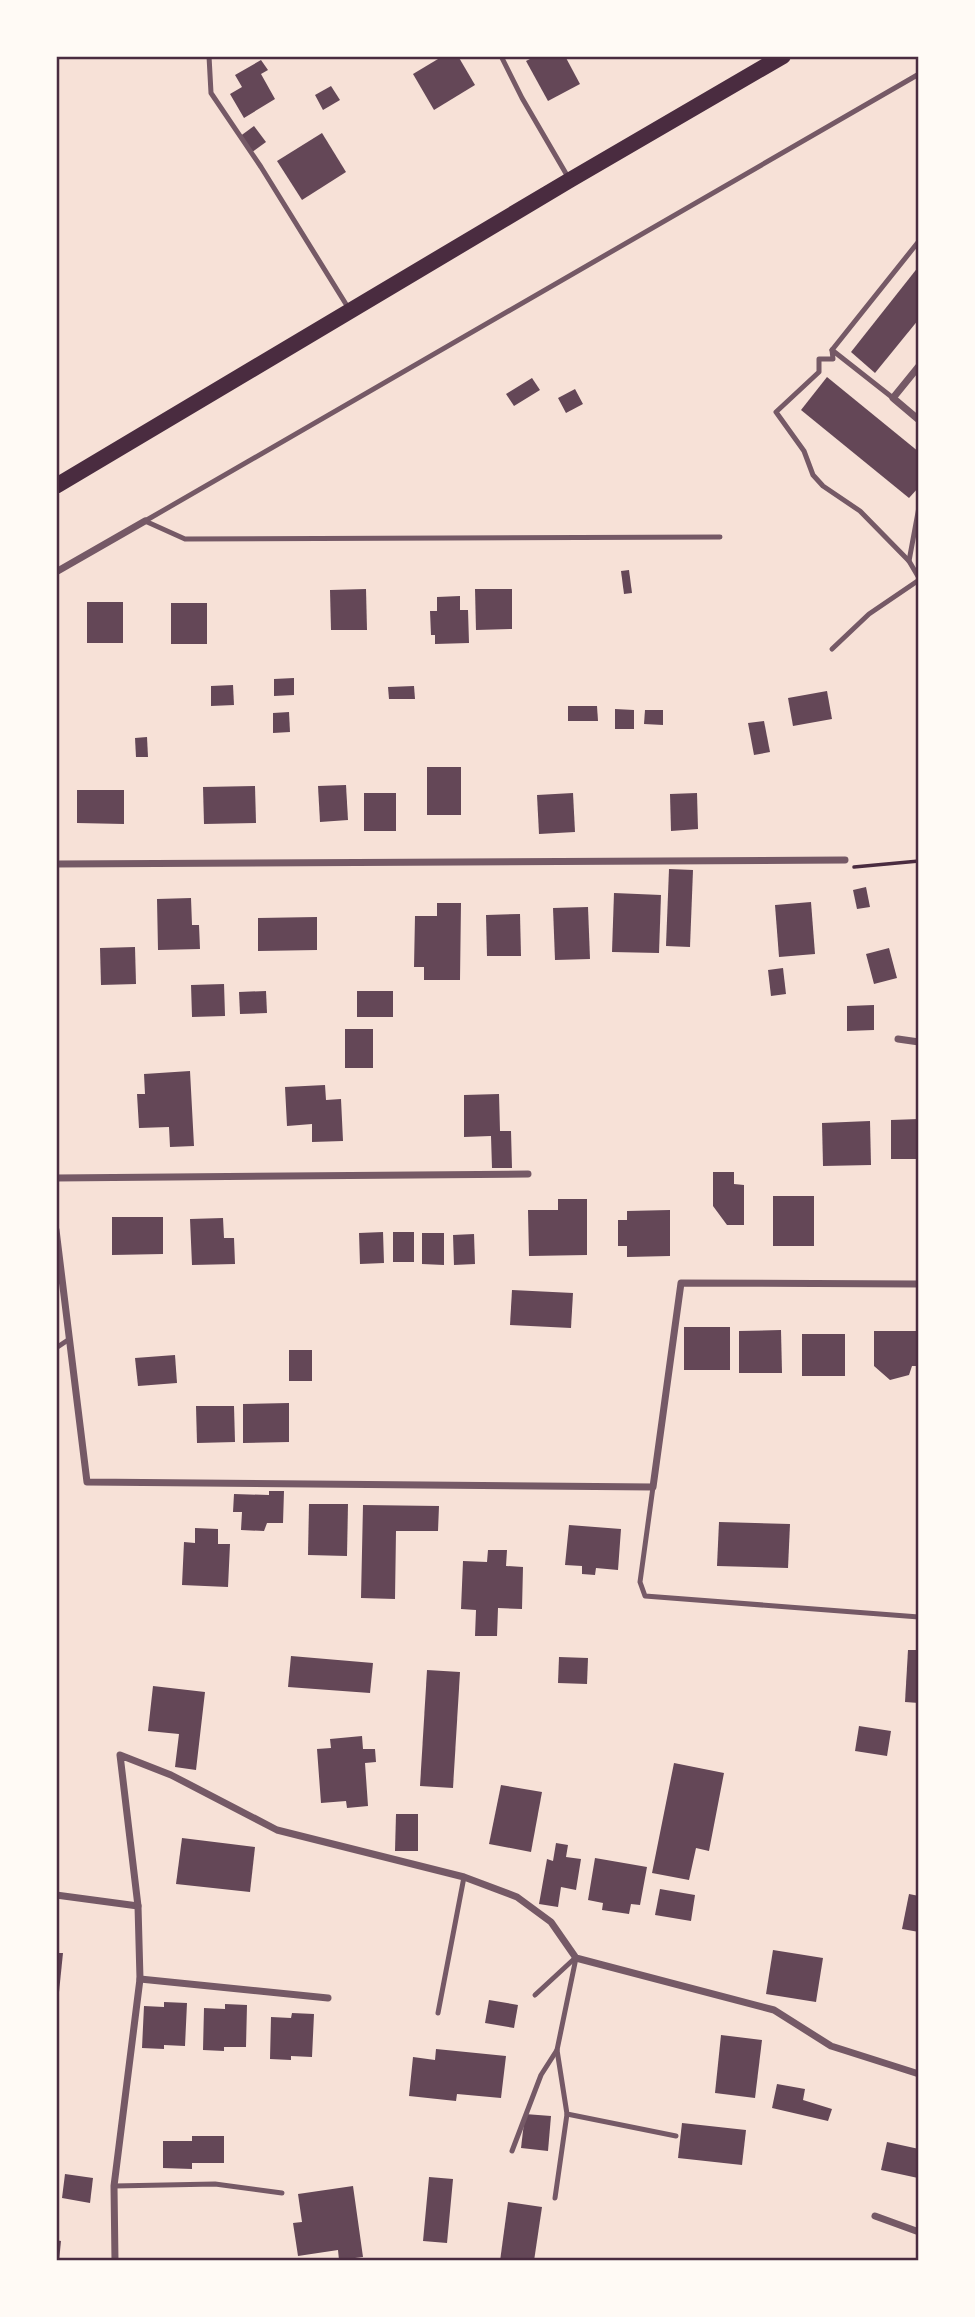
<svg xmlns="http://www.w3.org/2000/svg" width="975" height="2317" font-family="'Alegreya Sans',sans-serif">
  <rect width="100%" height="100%" fill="#f7e1d7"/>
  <g fill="#644757">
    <path d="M443 56H458L475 85 434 110 413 74Z"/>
    <path d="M536 56H565L580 84 548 101 526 61Z"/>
    <path d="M261 60 268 70 261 74 275 99 244 118 230 94 242 87 235 75Z"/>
    <path d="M331 86 340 100 323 110 315 95Z"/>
    <path d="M254 126 266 142 251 153 239 137Z"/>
    <path d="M322 133 346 172 302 200 277 161Z"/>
    <path d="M919 266V319L875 373 851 352Z"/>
    <path d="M827 377 919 452V487L909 498 801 410Z"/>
    <path d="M532 378 540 390 514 406 506 394Z"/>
    <path d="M575 389 583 404 566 413 558 398Z"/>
    <path d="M629 570 632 593 624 594 621 571Z"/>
    <path d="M366 589 367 630H331L330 590Z"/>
    <path d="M475 589H512V629L476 630Z"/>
    <path d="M460 596V610H468L469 643 435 644V635H431L430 611H437V597Z"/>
    <rect x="87" y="602" width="36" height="41"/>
    <rect x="171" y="603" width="36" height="41"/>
    <path d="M294 678V695L274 696V679Z"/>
    <path d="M233 685 234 705 211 706V686Z"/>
    <path d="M414 686 415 699H389L388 687Z"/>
    <path d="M827 691 832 719 793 726 788 698Z"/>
    <path d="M568 706H597L598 721H568Z"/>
    <path d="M615 709 634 710V729H615Z"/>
    <path d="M645 710H663V725L644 724Z"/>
    <path d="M289 712 290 732 273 733V713Z"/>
    <path d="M764 721 770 752 754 755 748 723Z"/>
    <path d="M147 737 148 757H136L135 738Z"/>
    <rect x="427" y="767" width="34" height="48"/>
    <path d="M346 785 348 820 320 822 318 786Z"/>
    <path d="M255 786 256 823 204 824 203 787Z"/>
    <path d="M77 790H124V824L77 823Z"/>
    <rect x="364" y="793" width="32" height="38"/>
    <path d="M573 793 575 832 539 834 537 795Z"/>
    <path d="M697 793 698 829 671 831 670 794Z"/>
    <path d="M669 869 693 870 690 947 666 946Z"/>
    <path d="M866 887 870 907 857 909 853 890Z"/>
    <path d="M614 893 661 895 659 953 612 952Z"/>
    <path d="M191 898 192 925H199L200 949 158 950 157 899Z"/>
    <path d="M811 902 815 954 779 957 775 905Z"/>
    <path d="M437 903H461L460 980H424V967H414L415 916H437Z"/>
    <path d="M588 907 590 959 555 960 553 908Z"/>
    <path d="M520 914 521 956H487L486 915Z"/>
    <path d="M317 917V950L258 951V918Z"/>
    <path d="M135 947 136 984 101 985 100 948Z"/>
    <path d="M889 948 897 978 874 984 866 954Z"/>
    <path d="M783 968 786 994 771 996 768 970Z"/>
    <path d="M224 984 225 1016 192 1017 191 985Z"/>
    <path d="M266 991 267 1013 240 1014 239 992Z"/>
    <rect x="357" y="991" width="36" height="26"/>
    <path d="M874 1005V1030L847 1031V1006Z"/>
    <rect x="345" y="1029" width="28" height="39"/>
    <path d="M190 1071 194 1146 170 1147 169 1127 139 1128 137 1094H145L144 1074Z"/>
    <path d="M325 1085 326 1100 341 1099 343 1141 312 1142V1124L287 1126 285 1087Z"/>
    <path d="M499 1094 500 1131H511L512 1168H492L491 1136 464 1137V1095Z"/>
    <path d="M919 1119V1159H891V1120Z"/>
    <path d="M870 1121 871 1165 823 1166 822 1123Z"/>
    <path d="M713 1172H734V1184L744 1185V1225H727L713 1206Z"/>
    <rect x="773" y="1196" width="41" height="50"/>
    <path d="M558 1199H587V1255L529 1256 528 1210H558Z"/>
    <path d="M670 1210V1256L627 1257V1246H618V1220H627V1211Z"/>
    <path d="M112 1217H163V1254L112 1255Z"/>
    <path d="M223 1218 224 1238H234L235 1264 192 1265 190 1219Z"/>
    <path d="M383 1232 384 1263 360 1264 359 1233Z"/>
    <rect x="393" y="1232" width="21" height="30"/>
    <path d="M422 1233H444V1265L422 1264Z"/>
    <path d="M474 1234 475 1264 454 1265 453 1235Z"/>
    <path d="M512 1290 573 1293 571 1328 510 1325Z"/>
    <rect x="684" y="1327" width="46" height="43"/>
    <path d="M781 1330 782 1373H739V1331Z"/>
    <path d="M874 1331H919V1366H912L909 1375 890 1380 874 1366Z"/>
    <rect x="802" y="1334" width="43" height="42"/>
    <rect x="289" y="1350" width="23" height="31"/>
    <path d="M175 1355 177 1383 138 1386 135 1358Z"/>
    <path d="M289 1403V1442L243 1443V1404Z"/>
    <path d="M196 1406H234L235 1442 197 1443Z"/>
    <path d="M269 1491H284L283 1523H267L264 1531 241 1530 242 1512H233L234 1494 269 1495Z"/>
    <path d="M309 1504H348L347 1556 308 1555Z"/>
    <path d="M363 1505 439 1506 438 1531H396L395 1599 361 1598Z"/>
    <path d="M719 1522 790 1524 788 1568 717 1566Z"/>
    <path d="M569 1525 621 1529 618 1570 596 1568 595 1575 582 1574V1566L565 1565Z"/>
    <path d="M195 1528 218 1529V1544H230L228 1587 182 1585 184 1542 195 1543Z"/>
    <path d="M488 1550H507L506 1566 523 1567 522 1609 498 1608 497 1636H475L476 1610 461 1609 463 1561 487 1562Z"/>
    <path d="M908 1650H919V1703L905 1702Z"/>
    <path d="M291 1656 373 1663 370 1693 288 1687Z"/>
    <path d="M559 1657 588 1658 587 1684 558 1683Z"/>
    <path d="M427 1670 460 1672 453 1788 420 1786Z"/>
    <path d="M153 1686 205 1692 196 1770 175 1767 179 1734 148 1731Z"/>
    <path d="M859 1726 891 1731 887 1756 855 1751Z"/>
    <path d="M362 1736 363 1749H375L376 1762 365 1763 368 1806 347 1808 346 1801 321 1803 317 1749 331 1748 330 1739Z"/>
    <path d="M674 1763 724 1773 709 1851 696 1848 689 1880 652 1873Z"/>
    <path d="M501 1785 542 1792 531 1852 489 1844Z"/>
    <path d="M396 1814H418V1851H395Z"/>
    <path d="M182 1838 255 1847 250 1892 176 1884Z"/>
    <path d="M556 1843 568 1845 566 1857 581 1859 576 1890 561 1887 558 1907 539 1904 547 1859 553 1861Z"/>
    <path d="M595 1858 647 1867 640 1905 631 1904 629 1914 602 1910 603 1903 588 1900Z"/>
    <path d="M660 1889 695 1895 691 1921 655 1915Z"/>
    <path d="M909 1894 919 1896V1932L902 1929Z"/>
    <path d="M773 1950 823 1958 816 2002 766 1994Z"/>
    <path d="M56 1953H63L58 2002H56Z"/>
    <path d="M489 2000 518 2005 514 2028 485 2023Z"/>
    <path d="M164 2002 187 2003 185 2046 164 2045V2049L142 2048 144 2006 164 2007Z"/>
    <path d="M225 2004 247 2005 246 2047H224V2051L203 2050 204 2008 225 2009Z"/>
    <path d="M292 2013 314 2014 312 2057 291 2056V2060L270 2059 271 2017 291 2018Z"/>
    <path d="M721 2035 762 2040 755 2098 715 2093Z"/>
    <path d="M436 2049 506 2056 501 2098 457 2094 456 2101 409 2096 413 2057 435 2060Z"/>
    <path d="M777 2084 805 2089 803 2100 832 2109 828 2121 772 2108Z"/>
    <path d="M525 2114 551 2116 548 2151 521 2148Z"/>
    <path d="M682 2123 746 2130 742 2165 678 2158Z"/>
    <path d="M192 2136H224V2163H192V2169L163 2168V2141H192Z"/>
    <path d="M887 2142 919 2149 918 2178 881 2170Z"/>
    <path d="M65 2174 93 2178 90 2203 62 2198Z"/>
    <path d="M429 2177 453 2179 447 2243 423 2241Z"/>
    <path d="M353 2186 363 2257 339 2260 338 2250 298 2256 293 2223 302 2222 298 2194Z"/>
    <path d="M508 2202 542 2207 534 2261H500Z"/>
    <path d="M56 2240 61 2241 59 2261H56Z"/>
  </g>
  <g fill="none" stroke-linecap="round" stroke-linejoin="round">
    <path stroke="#4a2c40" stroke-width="3.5" d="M854 867 919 861"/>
    <g stroke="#755966" stroke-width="5">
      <path d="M209 56 211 93 261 167 349 309"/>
      <path d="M501 56 522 98 568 177"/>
      <path d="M832 350 919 241"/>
      <path d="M893 398 832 350 833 359H819V372L776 412 804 451 813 475 823 486 860 511 909 561 919 578"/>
      <path d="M145 521 919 74"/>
      <path d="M145 521 185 539 720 537"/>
      <path d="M909 561 919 507"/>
      <path d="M832 649 869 614 919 580"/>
      <path d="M56 1348 68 1340"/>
      <path d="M653 1487 640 1582 645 1596 919 1617"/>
      <path d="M576 1958 557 2050 567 2114 676 2136"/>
      <path d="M535 1995 574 1959"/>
      <path d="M438 2013 464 1877"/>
      <path d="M512 2151 541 2075 557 2050"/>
      <path d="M114 2186 215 2184 282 2193"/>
      <path d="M555 2198 567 2114"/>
    </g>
    <g stroke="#755966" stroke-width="7">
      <path d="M919 366 893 398 919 420"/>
      <path d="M56 572 145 521"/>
      <path d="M56 864 845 860"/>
      <path d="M898 1039 919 1042"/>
      <path d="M56 1178 528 1174"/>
      <path d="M56 1230 87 1482 653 1487 681 1283 919 1284"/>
      <path d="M56 1895 138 1906"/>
      <path d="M140 1979 328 1998"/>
      <path d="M875 2216 919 2232"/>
      <path d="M115 2261 114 2186 140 1979 138 1906 120 1755 171 1775 277 1830 464 1877 517 1897 551 1922 576 1958 774 2010 831 2046 919 2074"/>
    </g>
    <path stroke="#4a2c40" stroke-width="16" d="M56 486 570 180 783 56"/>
  </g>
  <rect width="975" height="2317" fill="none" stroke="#fffaf5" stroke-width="116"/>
  <rect x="58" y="58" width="859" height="2201" fill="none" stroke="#4a2c40" stroke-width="2.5"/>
</svg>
